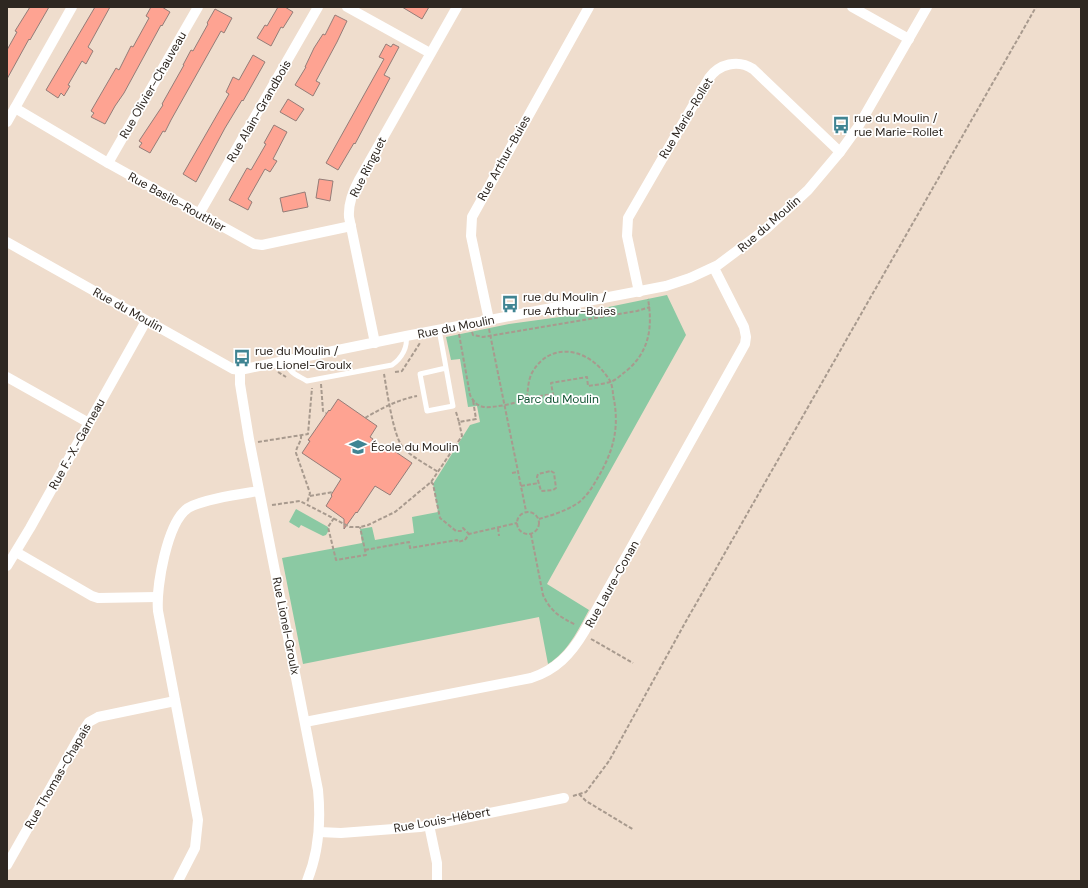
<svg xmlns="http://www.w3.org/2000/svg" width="1088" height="888" font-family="'DM Sans',sans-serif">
  <rect width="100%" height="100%" fill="#efddcd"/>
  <g fill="#8bc9a3">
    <path d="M667 295 686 335 547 584 589 610C578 630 568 652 548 664L539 617 303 664 282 558 362 543 360 529 372 527 375 540 414 533 412 517 438 512 433 484 470 425 480 422 477 406 468 407 460 359 451 360 446 337 509 324 560 317Z"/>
    <path d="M296 509 328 527 329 530 326 535 323 536 301 525 299 528 289 522Z"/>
  </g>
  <g fill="#fea392" stroke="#947d78">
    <path d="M30 7H49L30 40 29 39 7 79V50L17 32 15 31Z"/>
    <path d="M95 7H110L88 47 93 51 86 64 82 61 68 85 70 86 64 96 61 93 58 98 46 90Z"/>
    <path d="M151 7H162L170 12 162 26 161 25 124 93 115 106 105 124 91 117 94 113 91 111 116 68 119 70 131 46 133 47 149 18 146 16Z"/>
    <path d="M278 7H285L293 12 283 28 281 27 271 46 257 38 265 25 267 26Z"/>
    <path d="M402 7H429L422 19Z"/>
    <path d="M215 9 232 18 224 33 221 31 171 120 165 132 163 131 150 153 139 147 142 143 139 141 163 105 162 104 184 65H183L191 50 193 51 208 24 207 23Z"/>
    <path d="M335 15 347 21 337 42 316 81 320 83 313 96 295 85 306 67H305L314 48 323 34 325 35Z"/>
    <path d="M386 44 391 47 393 44 399 47 384 75 390 78 355 144 354 143 338 170 326 163 384 59 379 57Z"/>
    <path d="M253 55 265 62 243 101 242 100 225 128 196 182 183 174 229 94 226 92 233 77 239 80Z"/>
    <path d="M288 99 304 109 296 121 280 112Z"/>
    <path d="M274 125 287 132 273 159 277 161 270 172 265 169 248 199 252 202 248 210 229 200 247 168 251 170 266 144 264 143Z"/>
    <path d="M319 179 333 181 330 201 316 198Z"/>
    <path d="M305 192 308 207 283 212 280 198Z"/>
    <path d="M338 399 377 426 370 437 373 439 372 441 385 450 387 446 412 463 390 495 375 486 357 513 356 512 344 529V519L326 506 332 496 331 495 341 479 302 453 310 441 308 440 311 436 329 410 330 411Z"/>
  </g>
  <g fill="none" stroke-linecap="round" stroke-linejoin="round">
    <g stroke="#a89a8e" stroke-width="2" stroke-dasharray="4 2" stroke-linecap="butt">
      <path d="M489 329 526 511"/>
      <path d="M472 332 473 335 483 337 637 311 650 307"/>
      <path d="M459 334 470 395C473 401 477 406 484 407 494 408 519 403 527 398 528 389 528 379 533 371 550 343 583 348 602 370 605 374 609 378 611 383 612 386 613 391 613 395 620 426 614 451 597 479 592 488 586 497 578 503 566 511 552 515 539 519"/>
      <path d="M278 372 286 377"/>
      <path d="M395 372 402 371 420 343"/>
      <path d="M384 374C387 391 393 434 402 446 411 457 426 464 438 472"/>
      <path d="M321 384 323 411 326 413"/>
      <path d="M527 398 553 394 551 383 587 377 588 386C595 385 603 384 610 382 615 381 621 375 625 372 649 353 653 328 648 299"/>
      <path d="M456 412 459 422 476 419 473 400"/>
      <path d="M365 418C382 408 397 400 417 396"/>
      <path d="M301 435C302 442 296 446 296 453L310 493 307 503"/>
      <path d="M258 442 308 434 312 388"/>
      <path d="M551 471 554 473 556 488 553 490 541 491 537 477 538 474Z"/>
      <path d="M512 473 518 472"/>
      <path d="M431 482 433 484 440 518 456 531H461L463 528 469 534"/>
      <path d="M521 486 539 483"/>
      <path d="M310 496 333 492"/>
      <path d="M272 505 300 501 350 527H360L368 525 395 512 431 482 462 436 459 422"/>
      <circle cx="528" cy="523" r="11"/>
      <path d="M334 518 328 527 336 560 366 555 360 527"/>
      <path d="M498 528 499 536"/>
      <path d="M531 534 543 595C551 612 560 617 576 625"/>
      <path d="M365 550 409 542 410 548 457 540 458 542 465 540 469 534 517 523"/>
      <path d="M591 639 633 663"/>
      <path d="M579 794 586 801 634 830"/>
      <path d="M573 796 586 792 609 761 685 623 1036 7"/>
    </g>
    <g stroke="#fff" stroke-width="5">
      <path d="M439 330C444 355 448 380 453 406L427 411 420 374 446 368"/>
      <path d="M286 360C288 373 297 375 307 381L392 365C402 358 408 347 406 336"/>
    </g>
    <g stroke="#fff" stroke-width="10">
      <path d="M347 7 430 53"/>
      <path d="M852 7 909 39"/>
      <path d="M15 108 108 163 254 244 262 245 351 226"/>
      <path d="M7 122 72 7"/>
      <path d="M108 163 198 7"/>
      <path d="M199 214 318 7"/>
      <path d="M7 242 233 369 240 370 406 336 666 286 690 278 718 265 766 229 808 190 840 152 858 127 927 7"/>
      <path d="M639 292 627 236 628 218 709 78C719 64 738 59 753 69L840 152"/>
      <path d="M489 320 471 236 472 217 589 7"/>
      <path d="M375 343 349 217C348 203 353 191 359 180L457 7"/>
      <path d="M240 370V384L249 439 318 790C321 821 319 852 307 881"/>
      <path d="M7 377 89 423"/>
      <path d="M16 552 92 596 98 598 157 597"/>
      <path d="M7 566 30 528 146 321"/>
      <path d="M305 722 531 678C556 670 571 654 584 632L745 344 746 337 744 327 714 268"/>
      <path d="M429 825 437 863V881"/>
      <path d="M319 832 341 833 420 827 564 798"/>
      <path d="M7 865 81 734 89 722 98 717 175 701"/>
      <path d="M178 881 195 848 198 820 158 611C156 587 167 522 188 508 203 499 241 494 259 491"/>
    </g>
  </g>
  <defs>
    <g id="bus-bare" transform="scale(1.38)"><path d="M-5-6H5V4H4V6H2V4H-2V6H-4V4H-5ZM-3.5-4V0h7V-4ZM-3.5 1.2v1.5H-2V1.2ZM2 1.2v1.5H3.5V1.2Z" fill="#408492" stroke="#fff" stroke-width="2.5" paint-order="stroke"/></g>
    <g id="school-bare" transform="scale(1.38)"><path d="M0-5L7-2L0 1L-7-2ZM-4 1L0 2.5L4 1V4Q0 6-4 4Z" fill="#408492" stroke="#fff" stroke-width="2.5" paint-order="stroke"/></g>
  </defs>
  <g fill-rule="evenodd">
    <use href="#bus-bare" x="841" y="125"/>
    <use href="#bus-bare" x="510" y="304"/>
    <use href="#bus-bare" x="242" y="358"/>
    <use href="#school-bare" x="358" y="447"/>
  </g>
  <g text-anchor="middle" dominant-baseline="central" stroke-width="3.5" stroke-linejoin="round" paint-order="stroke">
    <g font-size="12" fill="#2e2721" stroke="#fff">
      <text transform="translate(153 85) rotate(-60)">Rue Olivier-Chauveau</text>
      <text transform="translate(259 111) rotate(-60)">Rue Alain-Grandbois</text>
      <text transform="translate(686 118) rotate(-59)">Rue Marie-Rollet</text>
      <text transform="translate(504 158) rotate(-61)">Rue Arthur-Buies</text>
      <text transform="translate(368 167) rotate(-63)">Rue Ringuet</text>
      <text transform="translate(177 202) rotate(29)">Rue Basile-Routhier</text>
      <text transform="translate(769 224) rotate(-41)">Rue du Moulin</text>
      <text transform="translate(128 310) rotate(29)">Rue du Moulin</text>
      <text transform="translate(456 327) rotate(-11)">Rue du Moulin</text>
      <text transform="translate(77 444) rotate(-61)">Rue F.-X.-Garneau</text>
      <text transform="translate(612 584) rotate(-61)">Rue Laure-Conan</text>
      <text transform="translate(286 626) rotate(79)">Rue Lionel-Groulx</text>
      <text transform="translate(58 776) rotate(-60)">Rue Thomas-Chapais</text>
      <text transform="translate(442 820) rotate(-10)">Rue Louis-Hébert</text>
    </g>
    <g font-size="12" fill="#2e2721" stroke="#fff" text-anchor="start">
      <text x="854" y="118">rue du Moulin /<tspan x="854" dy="14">rue Marie-Rollet</tspan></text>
      <text x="523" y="297">rue du Moulin /<tspan x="523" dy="14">rue Arthur-Buies</tspan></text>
      <text x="255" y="351">rue du Moulin /<tspan x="255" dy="14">rue Lionel-Groulx</tspan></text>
      <text x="371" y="447">École du Moulin</text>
    </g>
    <g font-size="12" fill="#135535" stroke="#fff">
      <text x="558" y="399">Parc du Moulin</text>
    </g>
  </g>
  <rect width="1088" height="888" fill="none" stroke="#2e2721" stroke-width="16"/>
</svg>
